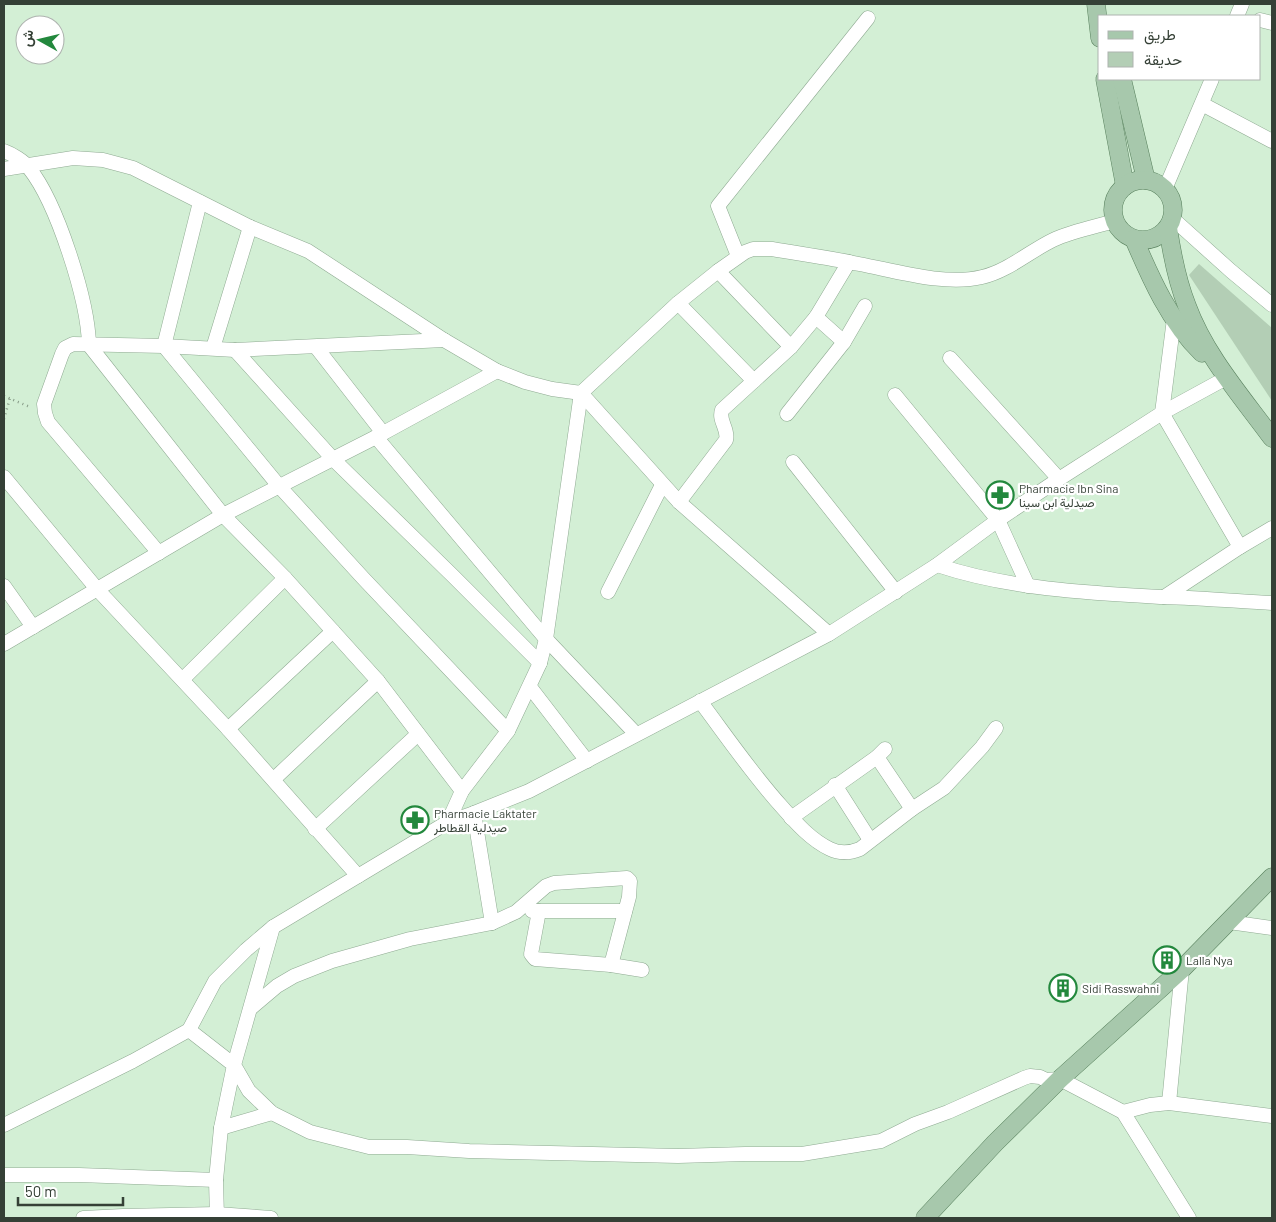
<svg xmlns="http://www.w3.org/2000/svg" width="1276" height="1222" font-family="Barlow,Vazirmatn,sans-serif">
  <rect width="100%" height="100%" fill="#d3efd5"/>
  <path fill="#b3ceb5" d="M1199 264 1272 328V401L1189 275Z"/>
  <g fill="#9dc9a2" stroke="#5f7861">
    <path d="M1173 951 1175 967 1160 968 1158 953Z"/>
    <path d="M1071 978 1072 996 1055 997 1054 979Z"/>
  </g>
  <g fill="none" stroke-linecap="round" stroke-linejoin="round">
    <g stroke="#8faa92" stroke-width="15">
      <g id="minor">
        <path d="M1237 16 1242 4"/>
        <path d="M1260 20 1272 23"/>
        <path d="M1202 104 1272 141"/>
        <path d="M4 151C12 154 24 161 29 168 57 203 88 300 89 345L223 515 285 578 378 681 462 791"/>
        <path d="M4 169 73 158 103 160 133 168 250 227 308 251 444 340 497 371 525 382 552 389 581 393 679 502 829 634"/>
        <path d="M1165 189 1212 79"/>
        <path d="M200 202 164 346 279 486 363 578 508 731"/>
        <path d="M1172 218 1231 271 1272 305"/>
        <path d="M738 256 718 206 868 18"/>
        <path d="M718 271 791 347"/>
        <path d="M678 303 754 381"/>
        <path d="M816 317 844 342"/>
        <path d="M1174 319 1162 413 1240 547"/>
        <path d="M316 347 383 433"/>
        <path d="M213 348 250 227"/>
        <path d="M235 350 333 459 453 576 540 663"/>
        <path d="M950 358 1059 479"/>
        <path d="M895 395 998 520 1028 586"/>
        <path d="M787 414 844 342 865 306"/>
        <path d="M376 437 546 639 636 734"/>
        <path d="M793 462 896 592"/>
        <path d="M4 477 97 589 228 729 358 876"/>
        <path d="M679 502 726 440C729 429 718 421 722 410L791 347 816 317 849 262"/>
        <path d="M159 553 48 422 45 413 44 404 62 354 65 348 73 344 164 346 235 350 444 340"/>
        <path d="M937 565C1009 589 1087 593 1162 597 1199 598 1236 601 1272 603"/>
        <path d="M4 586 33 627"/>
        <path d="M608 592 662 485"/>
        <path d="M1164 597 1240 547 1272 528"/>
        <path d="M4 644 223 515 376 437 497 371"/>
        <path d="M183 679 285 578"/>
        <path d="M530 687 587 761"/>
        <path d="M700 701C727 737 752 774 782 807 796 823 811 840 830 849 840 854 850 853 860 849L912 809 944 788 982 747 996 728"/>
        <path d="M228 729 333 631"/>
        <path d="M877 757 912 809"/>
        <path d="M274 779 378 681"/>
        <path d="M835 785 870 840"/>
        <path d="M474 813 492 923"/>
        <path d="M791 818 877 757 885 749"/>
        <path d="M448 822 462 791 508 731 540 663 546 639 581 393 678 303 718 271 745 252 753 249H772C801 254 830 258 859 264 896 271 945 286 982 277 1008 271 1030 251 1053 240 1072 231 1094 227 1115 221"/>
        <path d="M315 829 418 734"/>
        <path d="M532 911H625"/>
        <path d="M539 911 531 954 535 959 611 965 642 970"/>
        <path d="M1229 922 1272 928"/>
        <path d="M273 927 234 1065 249 1091 272 1113 310 1132 369 1147H407L469 1151 678 1156 745 1154H802L881 1141 915 1124 948 1112 1024 1078 1030 1076 1040 1077 1046 1080 1060 1079 1123 1112 1189 1218"/>
        <path d="M251 1008 277 986 294 976 332 961 410 939 492 923 516 912 546 886 554 883 627 878 630 881 629 897 611 965"/>
        <path d="M189 1030 234 1065 221 1128 216 1180 217 1218"/>
        <path d="M1169 1103 1182 969"/>
        <path d="M1123 1112 1150 1105 1169 1103 1272 1116"/>
        <path d="M4 1125 133 1061 189 1030 215 981 246 950 273 927 448 822 474 813 529 791 829 634 937 565 998 520 1059 479 1162 413 1228 377"/>
        <path d="M221 1128 272 1113"/>
        <path d="M4 1175H79L216 1180"/>
        <path d="M83 1218 123 1216 217 1214 271 1218"/>
      </g>
    </g>
    <g stroke="#59815e" stroke-width="19">
      <g id="major">
        <path d="M1096 4 1100 38"/>
        <path d="M1105 79 1125 186"/>
        <path d="M1122 79 1146 180"/>
        <circle cx="1143" cy="210" r="30"/>
        <path d="M1168 228C1172 255 1177 281 1187 306 1205 355 1242 397 1272 438"/>
        <path d="M1134 239C1151 279 1170 322 1202 353"/>
        <path d="M925 1218 995 1143 1060 1079 1182 969 1272 877"/>
      </g>
    </g>
    <g stroke="#869a87" stroke-width="2.5" stroke-dasharray="1 4" stroke-linecap="butt">
      <path d="M4 396 30 407"/>
      <path d="M4 419 10 398"/>
    </g>
    <use href="#minor" stroke="#fff" stroke-width="14"/>
    <use href="#major" stroke="#a7c8ac" stroke-width="18"/>
  </g>
  <defs>
    <g id="pharmacy-ring" transform="scale(1.4375)"><circle r="9.5" fill="#fff" stroke="#23883d" stroke-width="1.5"/><path d="M-2-6h4v4h4v4h-4v4h-4v-4h-4v-4h4Z" fill="#23883d"/></g>
    <g id="building-ring" transform="scale(1.4375)"><circle r="9.5" fill="#fff" stroke="#23883d" stroke-width="1.5"/><path d="M-4-6H4V6H1V3H-1V6H-4ZM-2.5-4.3h1.7v1.8h-1.7ZM.8-4.3h1.7v1.8H.8ZM-2.5-1h1.7V.8h-1.7ZM.8-1h1.7V.8H.8Z" fill="#23883d"/></g>
  </defs>
  <g fill-rule="evenodd">
    <use href="#pharmacy-ring" x="1000" y="495"/>
    <use href="#pharmacy-ring" x="415" y="820"/>
    <use href="#building-ring" x="1167" y="960"/>
    <use href="#building-ring" x="1063" y="988"/>
  </g>
  <g text-anchor="middle" dominant-baseline="central" stroke-width="4.5" stroke-linejoin="round" paint-order="stroke">
    <g font-size="12" fill="#354036" stroke="#fff" text-anchor="start">
      <text x="1019" y="488">Pharmacie Ibn Sina<tspan x="1019" dy="14">صيدلية ابن سينا</tspan></text>
      <text x="434" y="813">Pharmacie Laktater<tspan x="434" dy="14">صيدلية القطاطر</tspan></text>
      <text x="1186" y="960">Lalla Nya</text>
      <text x="1082" y="988">Sidi Rasswahni</text>
    </g>
  </g>
  <rect width="1276" height="1222" fill="none" stroke="#354036" stroke-width="10"/>
  <rect x="1098" y="15" width="162" height="65" fill="#ffffff" stroke="#aeb3af"/>
  <rect x="1108" y="31" width="25" height="8" fill="#a7c8ac" stroke="#aeb3af"/>
  <text x="1144" y="40" font-size="15" fill="#354036">طريق</text>
  <rect x="1108" y="52" width="25" height="15" fill="#b3ceb5" stroke="#aeb3af"/>
  <text x="1144" y="65" font-size="15" fill="#354036">حديقة</text>
  <g transform="translate(40 40) rotate(278)"><circle r="24" fill="#ffffff" stroke="#aeb3af"/>
  <path d="M0-4L9 19L0 12L-9 19Z" fill="#23883d"/>
  <text y="-8" font-size="14" font-weight="bold" text-anchor="middle" fill="#354036">ش</text>
  </g>
  <path d="M18 1197v8h105v-8" fill="none" stroke="#354036" stroke-width="2.5"/>
  <text x="25" y="1197" font-size="15" fill="#354036" stroke="#ffffff" stroke-width="4" paint-order="stroke">50 m</text>
</svg>
